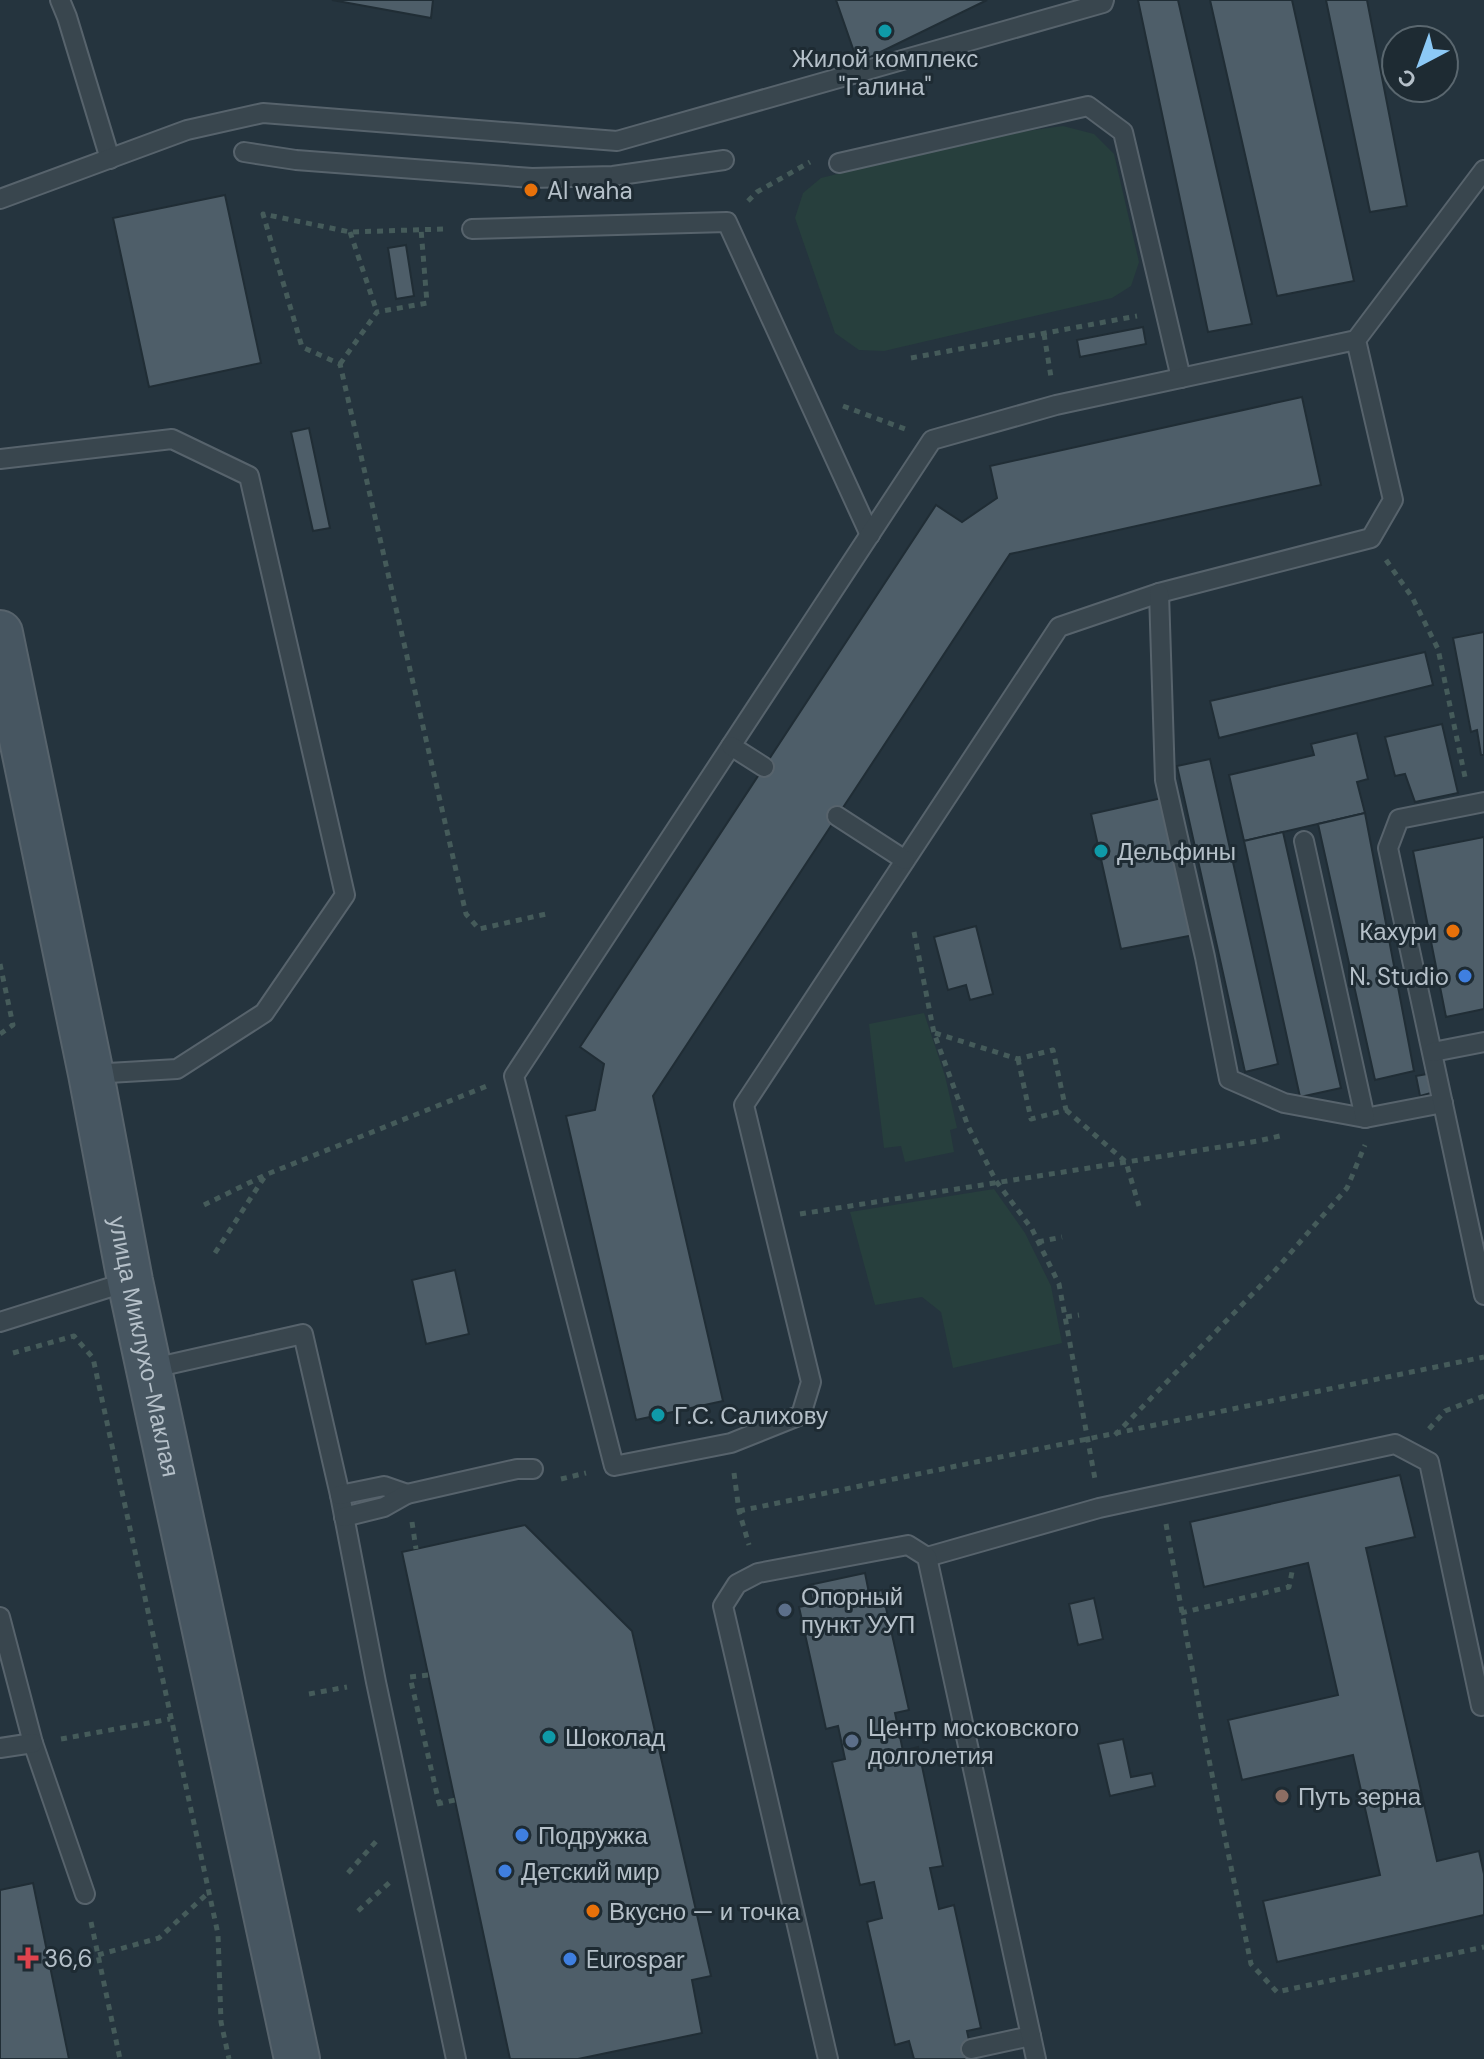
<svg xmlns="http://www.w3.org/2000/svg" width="1484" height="2059" font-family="'DM Sans',sans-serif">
  <rect width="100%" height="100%" fill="#25343e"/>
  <g fill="#273f3d">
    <path d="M1063 126 1094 134 1114 154 1139 262 1131 286 1112 298 884 351 859 350 835 333 795 218 803 193 821 178 991 136Z"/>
    <path d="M924 1013 945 1076 957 1128 950 1130 954 1152 905 1162 901 1146 884 1148 869 1024Z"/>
    <path d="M994 1189 1025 1233 1051 1286 1062 1343 953 1368 941 1312 922 1297 875 1305 850 1212Z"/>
  </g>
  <g fill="#4e5e69" stroke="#202d35" stroke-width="2">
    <path d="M332 0H433L431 18Z"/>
    <path d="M836 0H987L858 63Z"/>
    <path d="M1138 0H1178L1252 324 1208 332Z"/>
    <path d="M1210 0H1292L1354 281 1277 296Z"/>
    <path d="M1326 0H1367L1407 206 1370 212Z"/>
    <path d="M225 195 261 363 149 387 113 218Z"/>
    <path d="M406 245 414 296 396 299 388 248Z"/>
    <path d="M1143 327 1146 344 1080 357 1077 340Z"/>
    <path d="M1302 397 1321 485 1010 554 653 1096 723 1401 636 1420 566 1116 595 1110 604 1064 580 1047 936 505 962 522 997 498 990 466Z"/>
    <path d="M309 428 330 528 313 531 291 432Z"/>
    <path d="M1484 632V755H1481L1477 730 1471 732 1453 638Z"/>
    <path d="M1425 652 1433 685 1219 738 1210 701Z"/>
    <path d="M1442 724 1458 793 1415 802 1405 774 1395 776 1385 737Z"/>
    <path d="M1357 733 1368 779 1357 782 1365 813 1244 841 1229 775 1314 755 1311 744Z"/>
    <path d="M1210 759 1278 1064 1245 1072 1177 766Z"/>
    <path d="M1162 798 1194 935 1121 949 1091 814Z"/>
    <path d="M1365 813 1414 1071 1375 1080 1318 824Z"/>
    <path d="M1283 832 1341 1088 1300 1097 1244 841Z"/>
    <path d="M1484 837V1009L1446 1017 1413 851Z"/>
    <path d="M976 926 993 994 970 1000 966 985 948 990 934 937Z"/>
    <path d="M1427 1074 1431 1093 1420 1096 1416 1076Z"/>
    <path d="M455 1270 469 1334 426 1344 412 1280Z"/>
    <path d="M1400 1475 1415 1537 1366 1548 1437 1861 1479 1851 1484 1874V1915L1277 1962 1263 1901 1380 1875 1353 1755 1242 1780 1228 1720 1338 1695 1308 1563 1204 1587 1190 1522Z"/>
    <path d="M525 1525 632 1631 711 1976 692 1980 702 2033 578 2059H510L402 1552Z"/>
    <path d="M865 1573 869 1593 882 1590 909 1710 895 1713 903 1751 918 1747 943 1866 930 1868 939 1909 954 1905 981 2028 967 2031 973 2059H914L909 2041 895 2045 867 1922 882 1918 874 1882 860 1885 832 1762 845 1759 838 1726 826 1729 799 1607 813 1604 809 1585Z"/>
    <path d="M1094 1598 1103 1639 1078 1645 1069 1604Z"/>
    <path d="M1123 1739 1131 1777 1152 1773 1155 1786 1110 1796 1098 1744Z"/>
    <path d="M33 1883 69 2059H0V1890Z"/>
  </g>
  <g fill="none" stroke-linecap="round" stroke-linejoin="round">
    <g stroke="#57636c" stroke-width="22">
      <g id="service">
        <path d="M60 0 67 17 110 159"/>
        <path d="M244 152 296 160 532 178 613 176 724 160"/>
        <path d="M839 163 1088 106 1123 132 1181 378"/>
        <path d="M0 199 187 130 263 113 617 141 1103 3 1104 0"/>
        <path d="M472 229 727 222 870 535"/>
        <path d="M1356 340 1393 500 1371 538 1159 593 1059 627 744 1105 811 1382 801 1415 731 1443 614 1466 514 1076 932 440 1056 405 1356 340 1484 170"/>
        <path d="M0 459 172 439 249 476 345 895 264 1013 177 1069 91 1074"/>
        <path d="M1159 593 1165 780 1205 957 1229 1079 1284 1103 1365 1118 1443 1103"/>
        <path d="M731 746 764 767"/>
        <path d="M1484 802 1399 819 1388 848 1484 1295"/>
        <path d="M837 816 905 860"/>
        <path d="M1304 841 1365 1118"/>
        <path d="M1433 1052 1484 1042"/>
        <path d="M0 1322 130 1281"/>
        <path d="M149 1369 303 1334 340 1495 376 1682 456 2059"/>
        <path d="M340 1495 384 1486 407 1494"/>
        <path d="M344 1517 384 1507 407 1494 517 1469H533"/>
        <path d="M927 1557 1099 1508 1395 1444 1429 1462 1481 1706"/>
        <path d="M0 1617 33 1743 85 1894"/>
        <path d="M0 1748 33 1743"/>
        <path d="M971 2049 1031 2036"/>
        <path d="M828 2059 723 1606 737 1584 758 1573 908 1545 927 1557 1036 2059"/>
      </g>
    </g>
    <g stroke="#57636c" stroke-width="48">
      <g id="secondary">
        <path id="s1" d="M0 633 91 1074 130 1281 297 2059"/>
      </g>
    </g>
    <g stroke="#455b5a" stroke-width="5" stroke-dasharray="6 6" stroke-linecap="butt">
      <path d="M748 201 757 192 810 162"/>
      <path d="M443 229 350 232 263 214 302 347 340 364 466 914 479 929 546 914"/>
      <path d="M350 232 377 312"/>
      <path d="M1044 334 1051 377"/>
      <path d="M911 358 1137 316"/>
      <path d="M340 364 377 312 427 303 421 229"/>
      <path d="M843 406 905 429"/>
      <path d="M1386 560 1412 597 1438 649 1465 777"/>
      <path d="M914 932 934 1033 968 1126 996 1181 1032 1229 1059 1284 1095 1479"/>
      <path d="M0 964 13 1025 0 1034"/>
      <path d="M935 1033 1018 1059 1053 1050 1066 1110 1031 1119 1018 1059"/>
      <path d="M1066 1110 1126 1162 1139 1206"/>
      <path d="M204 1205 265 1175 487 1086"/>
      <path d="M800 1214 1258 1141 1284 1135"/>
      <path d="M1038 1242 1062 1237"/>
      <path d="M215 1253 265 1176"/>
      <path d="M1066 1317 1079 1315"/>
      <path d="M13 1353 74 1336 93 1358 218 1934 221 2022 229 2059"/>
      <path d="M1429 1429 1445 1411 1484 1396"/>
      <path d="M1115 1435 1272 1274 1347 1188 1365 1145"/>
      <path d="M734 1473 739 1511 749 1545"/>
      <path d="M561 1479 586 1473"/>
      <path d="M739 1511 1484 1357"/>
      <path d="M412 1522 416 1549"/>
      <path d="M1166 1524 1207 1750 1251 1964 1277 1992 1484 1947"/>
      <path d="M1181 1613 1289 1587 1293 1567"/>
      <path d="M428 1675 410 1677 439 1803"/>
      <path d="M309 1694 347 1687"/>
      <path d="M61 1739 170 1719"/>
      <path d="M437 1804 455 1800"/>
      <path d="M348 1873 379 1838"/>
      <path d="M358 1911 390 1882"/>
      <path d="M91 1922 120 2059"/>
      <path d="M98 1955 159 1938 209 1892"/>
    </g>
    <use href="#service" stroke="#39464e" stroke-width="18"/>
    <use href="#secondary" stroke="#475661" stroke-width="44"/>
  </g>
  <g fill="#0f9aa8" stroke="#1e2b33" stroke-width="3">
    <circle cx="885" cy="31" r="8"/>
    <circle cx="1101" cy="851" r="8"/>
    <circle cx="658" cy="1415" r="8"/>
    <circle cx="549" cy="1737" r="8"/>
  </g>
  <g fill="#e8710a" stroke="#1e2b33" stroke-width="3">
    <circle cx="531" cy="190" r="8"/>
    <circle cx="1453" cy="931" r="8"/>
    <circle cx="593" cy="1911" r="8"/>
  </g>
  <g fill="#3f7fe0" stroke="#1e2b33" stroke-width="3">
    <circle cx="1465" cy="976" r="8"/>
    <circle cx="522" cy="1835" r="8"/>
    <circle cx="505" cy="1871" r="8"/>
    <circle cx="570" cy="1959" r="8"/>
  </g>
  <g fill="#5c6f8a" stroke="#1e2b33" stroke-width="3">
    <circle cx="785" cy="1610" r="8"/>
    <circle cx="852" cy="1741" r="8"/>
  </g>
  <circle fill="#8d6e63" stroke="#1e2b33" stroke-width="3" cx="1282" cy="1796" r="8"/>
  <path fill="#e0444e" stroke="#1e2b33" stroke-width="3" d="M24 1946h8v8h8v8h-8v8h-8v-8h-8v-8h8z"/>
  <g text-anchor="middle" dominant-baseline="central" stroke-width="6" stroke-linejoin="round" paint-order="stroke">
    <g font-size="24" fill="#b5c0c9" stroke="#1e2b33" text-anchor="start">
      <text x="885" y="58" text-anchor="middle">Жилой комплекс<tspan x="885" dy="28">"Галина"</tspan></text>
      <text x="547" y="190">Al waha</text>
      <text x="1117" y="851">Дельфины</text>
      <text x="1437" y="931" text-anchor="end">Кахури</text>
      <text x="1449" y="976" text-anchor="end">N. Studio</text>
      <text x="674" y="1415">Г.С. Салихову</text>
      <text x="801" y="1596">Опорный<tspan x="801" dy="28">пункт УУП</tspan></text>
      <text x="868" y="1727">Центр московского<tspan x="868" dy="28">долголетия</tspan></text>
      <text x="565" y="1737">Шоколад</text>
      <text x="1298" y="1796">Путь зерна</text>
      <text x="538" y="1835">Подружка</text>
      <text x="521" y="1871">Детский мир</text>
      <text x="609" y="1911">Вкусно — и точка</text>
      <text x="44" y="1958">36,6</text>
      <text x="586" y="1959">Eurospar</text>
    </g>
    <g font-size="24" fill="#b5c0c9" stroke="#1e2b33">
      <text stroke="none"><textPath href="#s1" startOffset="728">улица Миклухо-Маклая</textPath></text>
    </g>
  </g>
  <g transform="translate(1420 64) rotate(221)"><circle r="38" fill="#1e2b33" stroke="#5a676f" stroke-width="2"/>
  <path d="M0-6L14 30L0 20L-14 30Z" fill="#8cc9f6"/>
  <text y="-12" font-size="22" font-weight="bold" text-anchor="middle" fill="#b5c0c9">С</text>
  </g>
</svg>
